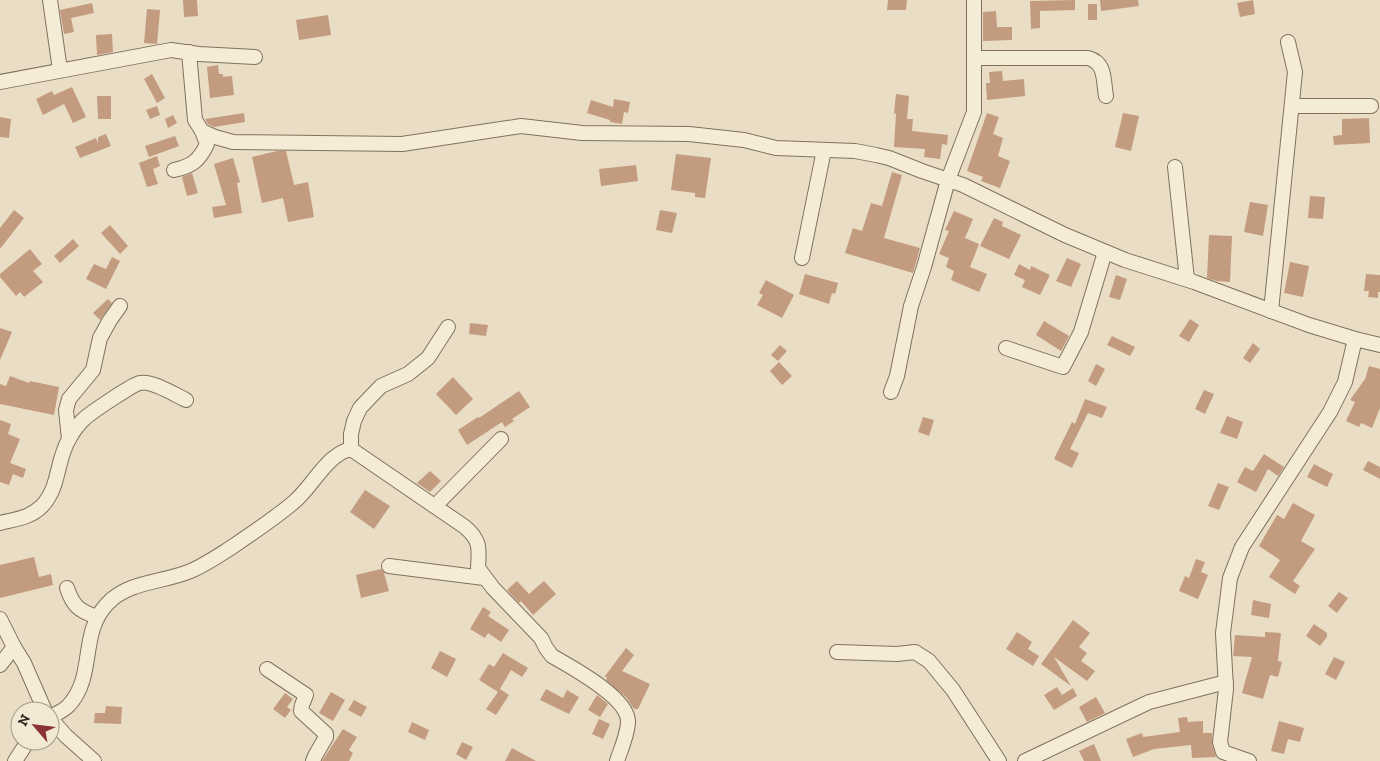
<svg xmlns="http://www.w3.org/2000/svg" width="1380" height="761" font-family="'Zilla Slab',serif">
  <rect width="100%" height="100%" fill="#e9dec5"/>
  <g fill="#c39b7f">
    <path d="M183 0H197L198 16 184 17Z"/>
    <path d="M888 0H907L906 10H887Z"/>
    <path d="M1075 0V10L1040 11V28L1031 29 1030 1Z"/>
    <path d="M1100 0H1138L1139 6 1101 11Z"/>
    <path d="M1253 0 1255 14 1240 17 1237 3Z"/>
    <path d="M92 3 94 13 71 18 74 32 64 34 60 10Z"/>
    <rect x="1088" y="4" width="9" height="16"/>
    <path d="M147 9 160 10 157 44 144 43Z"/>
    <path d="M996 11 997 27H1012V40L983 41V12Z"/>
    <path d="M328 15 331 35 299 40 296 20Z"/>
    <path d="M112 34 113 52 97 55 96 35Z"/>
    <path d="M218 65 219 74H223V77L232 76 234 95 210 98 207 67Z"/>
    <path d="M1002 71 1003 81 1024 79 1025 96 987 100 986 83H990L989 72Z"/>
    <path d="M152 74 165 98 157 103 144 79Z"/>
    <path d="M72 87 86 117 73 123 64 104 43 115 36 99 52 91 54 95Z"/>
    <path d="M896 94 909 96 907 119H913L912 131 948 135 947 145 942 144 940 159 924 157 925 149 894 147 896 114 894 113Z"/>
    <path d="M97 96H111V119H98Z"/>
    <path d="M614 99 630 102 628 113 624 112 622 124 610 122V120L587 113 591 100 613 107Z"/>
    <path d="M157 106 160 115 150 119 146 110Z"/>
    <path d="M244 113 245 122 214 127 208 124 205 119Z"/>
    <path d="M987 113 999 117 993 134 1003 138 998 156 1010 161 1000 188 981 181 983 177 967 171Z"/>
    <path d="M1123 113 1139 116 1131 151 1115 147Z"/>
    <path d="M173 115 177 123 168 128 165 119Z"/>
    <path d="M0 117 11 119 9 138 0 137Z"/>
    <path d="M1369 118 1370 143 1334 145 1333 136 1342 135V119Z"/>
    <path d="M106 134 111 146 80 158 75 147 96 138 98 143V137Z"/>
    <path d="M175 136 179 146 149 157 145 146Z"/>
    <path d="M277 151H286L294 185 308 182 314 217 288 222 283 198 262 203 252 157Z"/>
    <path d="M676 154 711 158 705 198 695 197V193L671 190Z"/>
    <path d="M157 156 160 166 153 169 158 184 147 187 139 163Z"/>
    <path d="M233 158 240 182 237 183 242 213 214 218 212 207 226 205 214 164Z"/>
    <path d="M636 165 638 181 601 186 599 169Z"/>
    <path d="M892 172 902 175 884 238 920 248 913 273 845 253 853 228 862 231 871 203 882 206Z"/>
    <path d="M192 173 198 193 187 196 182 177Z"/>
    <path d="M1310 196 1325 197 1323 219 1308 218Z"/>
    <path d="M1250 202 1268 205 1263 236 1244 232Z"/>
    <path d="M14 210 24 218 0 249V228Z"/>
    <path d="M660 210 677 213 672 233 656 230Z"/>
    <path d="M954 211 973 219 965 238 979 244 970 267 987 274 979 292 951 280 954 271 946 267 949 258 939 254 949 231 945 230Z"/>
    <path d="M994 218 1003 222 1002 226 1021 235 1009 259 980 246Z"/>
    <path d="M110 225 128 246 120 254 101 233Z"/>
    <path d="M1209 235 1232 236 1230 282 1217 281 1207 278Z"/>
    <path d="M73 239 79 246 60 263 54 256Z"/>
    <path d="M30 249 42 264 33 271 43 282 24 297 20 292 16 296 0 277V274Z"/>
    <path d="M112 257 120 261 106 289 86 279 94 264 106 269Z"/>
    <path d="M1067 258 1081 264 1071 287 1056 281Z"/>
    <path d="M1290 262 1309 266 1303 297 1284 293Z"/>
    <path d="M1019 264 1030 270 1031 266 1050 275 1040 295 1022 287 1025 280 1014 275Z"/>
    <path d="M805 274 838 283 835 294 832 293 829 304 799 294Z"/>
    <path d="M1366 274 1380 275V292H1378V298L1368 297 1369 291H1364Z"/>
    <path d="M1116 275 1127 279 1120 300 1109 297Z"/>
    <path d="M766 280 794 295 782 318 757 305 763 295 759 293Z"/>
    <path d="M108 299 112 303 100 320 93 313Z"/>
    <path d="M1190 319 1199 325 1189 342 1179 336Z"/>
    <path d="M1044 321 1069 336 1061 351 1036 335Z"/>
    <path d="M470 323 488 325 486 336 469 334Z"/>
    <path d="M0 328 12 332 0 360Z"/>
    <path d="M1112 336 1135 347 1130 356 1107 345Z"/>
    <path d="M1253 343 1260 349 1250 363 1243 358Z"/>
    <path d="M780 345 787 351 778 361 771 355Z"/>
    <path d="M779 362 792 376 782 385 770 371Z"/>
    <path d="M1096 364 1105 369 1096 386 1088 381Z"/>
    <path d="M1369 366 1380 369V408L1372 428 1361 423 1359 427 1346 421 1355 402 1350 400 1365 379Z"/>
    <path d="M10 376 29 383 30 381 59 387 54 415 0 404V384L6 386Z"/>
    <path d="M453 377 473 399 456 415 436 394Z"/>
    <path d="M1204 390 1214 394 1205 414 1195 409Z"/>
    <path d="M519 391 530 407 512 419 514 421 505 427 502 422 467 445 458 430 478 417 479 418Z"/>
    <path d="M1085 399 1107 407 1102 418 1088 413 1070 449 1079 453 1072 468 1054 459 1072 422 1075 424Z"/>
    <path d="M1227 416 1243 422 1237 439 1220 433Z"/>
    <path d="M923 417 934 420 929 436 918 432Z"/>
    <path d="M0 420 11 424 8 434 20 439 10 463 26 469 23 478 13 474 9 485 0 482Z"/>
    <path d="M1264 454 1284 467 1278 476 1268 469 1256 492 1237 482 1245 467 1253 471Z"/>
    <path d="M1368 461 1380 467V479L1363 470Z"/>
    <path d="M1314 464 1333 474 1327 487 1307 477Z"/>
    <path d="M430 471 441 481 430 492 417 483Z"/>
    <path d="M1218 483 1229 487 1219 510 1208 506Z"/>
    <path d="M365 490 390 506 374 529 350 512Z"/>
    <path d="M1293 503 1315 515 1301 541 1315 549 1293 581 1300 586 1295 594 1269 577 1280 560 1259 546 1277 515 1284 519Z"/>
    <path d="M34 557 39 577 51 574 53 585 0 598V565Z"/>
    <path d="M1196 559 1205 562 1201 572 1208 575 1198 599 1179 591 1185 576 1189 578Z"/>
    <path d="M381 569 384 573 389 591 361 598 356 575Z"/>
    <path d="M517 581 529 594 544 581 556 594 533 615 521 601 519 603 507 590Z"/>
    <path d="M1339 592 1348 598 1337 613 1328 606Z"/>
    <path d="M1253 600 1271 604 1269 618 1251 615Z"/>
    <path d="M483 607 491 612 488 616 509 630 501 642 488 633 485 638 470 629Z"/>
    <path d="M1073 620 1090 633 1079 647 1087 653 1081 661 1095 671 1087 681 1054 657 1071 686 1041 664Z"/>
    <path d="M1314 624 1327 633V637L1320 646 1306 636Z"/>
    <path d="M1017 632 1032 642 1028 649 1039 656 1033 666 1006 649Z"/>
    <path d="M1265 632 1281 633 1278 661 1282 662 1278 677 1270 675 1263 699 1242 693 1252 657 1233 656 1235 635 1265 637Z"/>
    <path d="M626 648 634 655 622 671 650 684 638 709H634L626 697 606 680 607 678 605 676Z"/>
    <path d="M440 651 456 659 447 677 431 668Z"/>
    <path d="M503 653 528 668 522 677 511 670 500 689 509 695 496 715 486 709 498 692 479 680 489 664 494 667Z"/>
    <path d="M1334 657 1345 662 1336 680 1325 674Z"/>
    <path d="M1057 687 1062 695 1073 688 1077 696 1054 710 1044 695Z"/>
    <path d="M546 689 563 698 567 690 579 697 569 714 540 700Z"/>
    <path d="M331 692 345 700 333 721 319 713Z"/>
    <path d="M285 693 293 699 287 707 291 710 285 718 273 709Z"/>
    <path d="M597 695 608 704 600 717 588 710Z"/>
    <path d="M1096 697 1105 713 1087 722 1079 707Z"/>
    <path d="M354 700 367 707 361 717 348 710Z"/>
    <path d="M106 706 122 707 121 724 94 723 95 713H105Z"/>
    <path d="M1187 717 1188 722 1203 721V733H1212V744L1216 757 1192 758 1191 745 1154 749 1133 757 1126 739 1142 733 1143 737 1180 732 1178 718Z"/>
    <path d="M599 719 610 724 603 739 592 734Z"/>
    <path d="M1279 721 1304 728 1300 742 1288 739 1284 754 1271 751Z"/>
    <path d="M412 722 429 730 425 740 408 732Z"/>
    <path d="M343 729 357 737 349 750 353 753 349 761H322Z"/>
    <path d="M462 742 473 747 466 760 456 754Z"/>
    <path d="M1094 744 1101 761H1084L1079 751Z"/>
    <path d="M512 748 536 761H505Z"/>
  </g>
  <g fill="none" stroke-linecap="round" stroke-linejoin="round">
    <g stroke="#82705d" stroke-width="16">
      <g id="street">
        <path d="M50 0 60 70"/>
        <path d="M189 52 195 120 202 131 215 137 233 142 402 144 521 126 582 133 689 134 744 140 776 148 855 151 876 155 889 158 922 171 963 185 1065 235 1125 260 1194 282 1309 325 1355 339 1380 345"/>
        <path d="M975 58H1088C1106 63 1103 79 1106 96"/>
        <path d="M0 82 171 50 199 54 255 57"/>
        <path d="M1292 106H1371"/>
        <path d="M1175 167 1187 279"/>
        <path d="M174 170C192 166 199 161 207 144L202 131"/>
        <path d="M802 258 824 150"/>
        <path d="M1271 311 1295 72 1288 42"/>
        <path d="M1006 348 1063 367 1081 332 1105 252"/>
        <path d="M891 392 897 376 911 306 924 267 948 180 974 112V0"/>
        <path d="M69 439 66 410 69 399 93 370 100 338 110 320 120 306"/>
        <path d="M351 449V434L354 421 360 408 381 386 408 374 428 358 448 327"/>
        <path d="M435 506 501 439"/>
        <path d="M0 523C16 519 30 518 42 506 60 487 56 461 69 439 72 433 79 423 85 418 92 412 133 384 140 383 152 380 175 395 186 400"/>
        <path d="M389 566 484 578"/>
        <path d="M67 588C73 606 79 611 97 617"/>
        <path d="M0 619 14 647 24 663 45 711"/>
        <path d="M837 652 897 654 915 652 929 661 953 690 999 761"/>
        <path d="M0 665 14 647"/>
        <path d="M267 669 306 695 302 705 301 711 326 734V737L315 756 313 761"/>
        <path d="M50 717C56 714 65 710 69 705 96 675 79 634 107 604 129 580 165 583 193 570 206 564 218 556 229 549 250 535 275 518 294 502 313 486 327 454 351 449L465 527C481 541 479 548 478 568L493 588 541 638 546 648 552 656C571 667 630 698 628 723 627 736 621 749 617 761"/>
        <path d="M50 718 66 736 94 761"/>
        <path d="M15 761 28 741"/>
        <path d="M1025 761 1149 702 1226 682"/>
        <path d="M1249 761 1223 752 1220 742 1226 689 1223 633 1230 578 1242 547 1330 412 1345 382 1355 339"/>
      </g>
    </g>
    <use href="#street" stroke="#f5ecd7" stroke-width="14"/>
  </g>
  <g transform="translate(35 726) rotate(298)"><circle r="24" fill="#f1e9d4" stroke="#a59c8c"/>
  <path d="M0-4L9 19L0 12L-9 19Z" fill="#8b3334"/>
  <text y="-8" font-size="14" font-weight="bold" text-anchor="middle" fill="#34291f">N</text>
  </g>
</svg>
